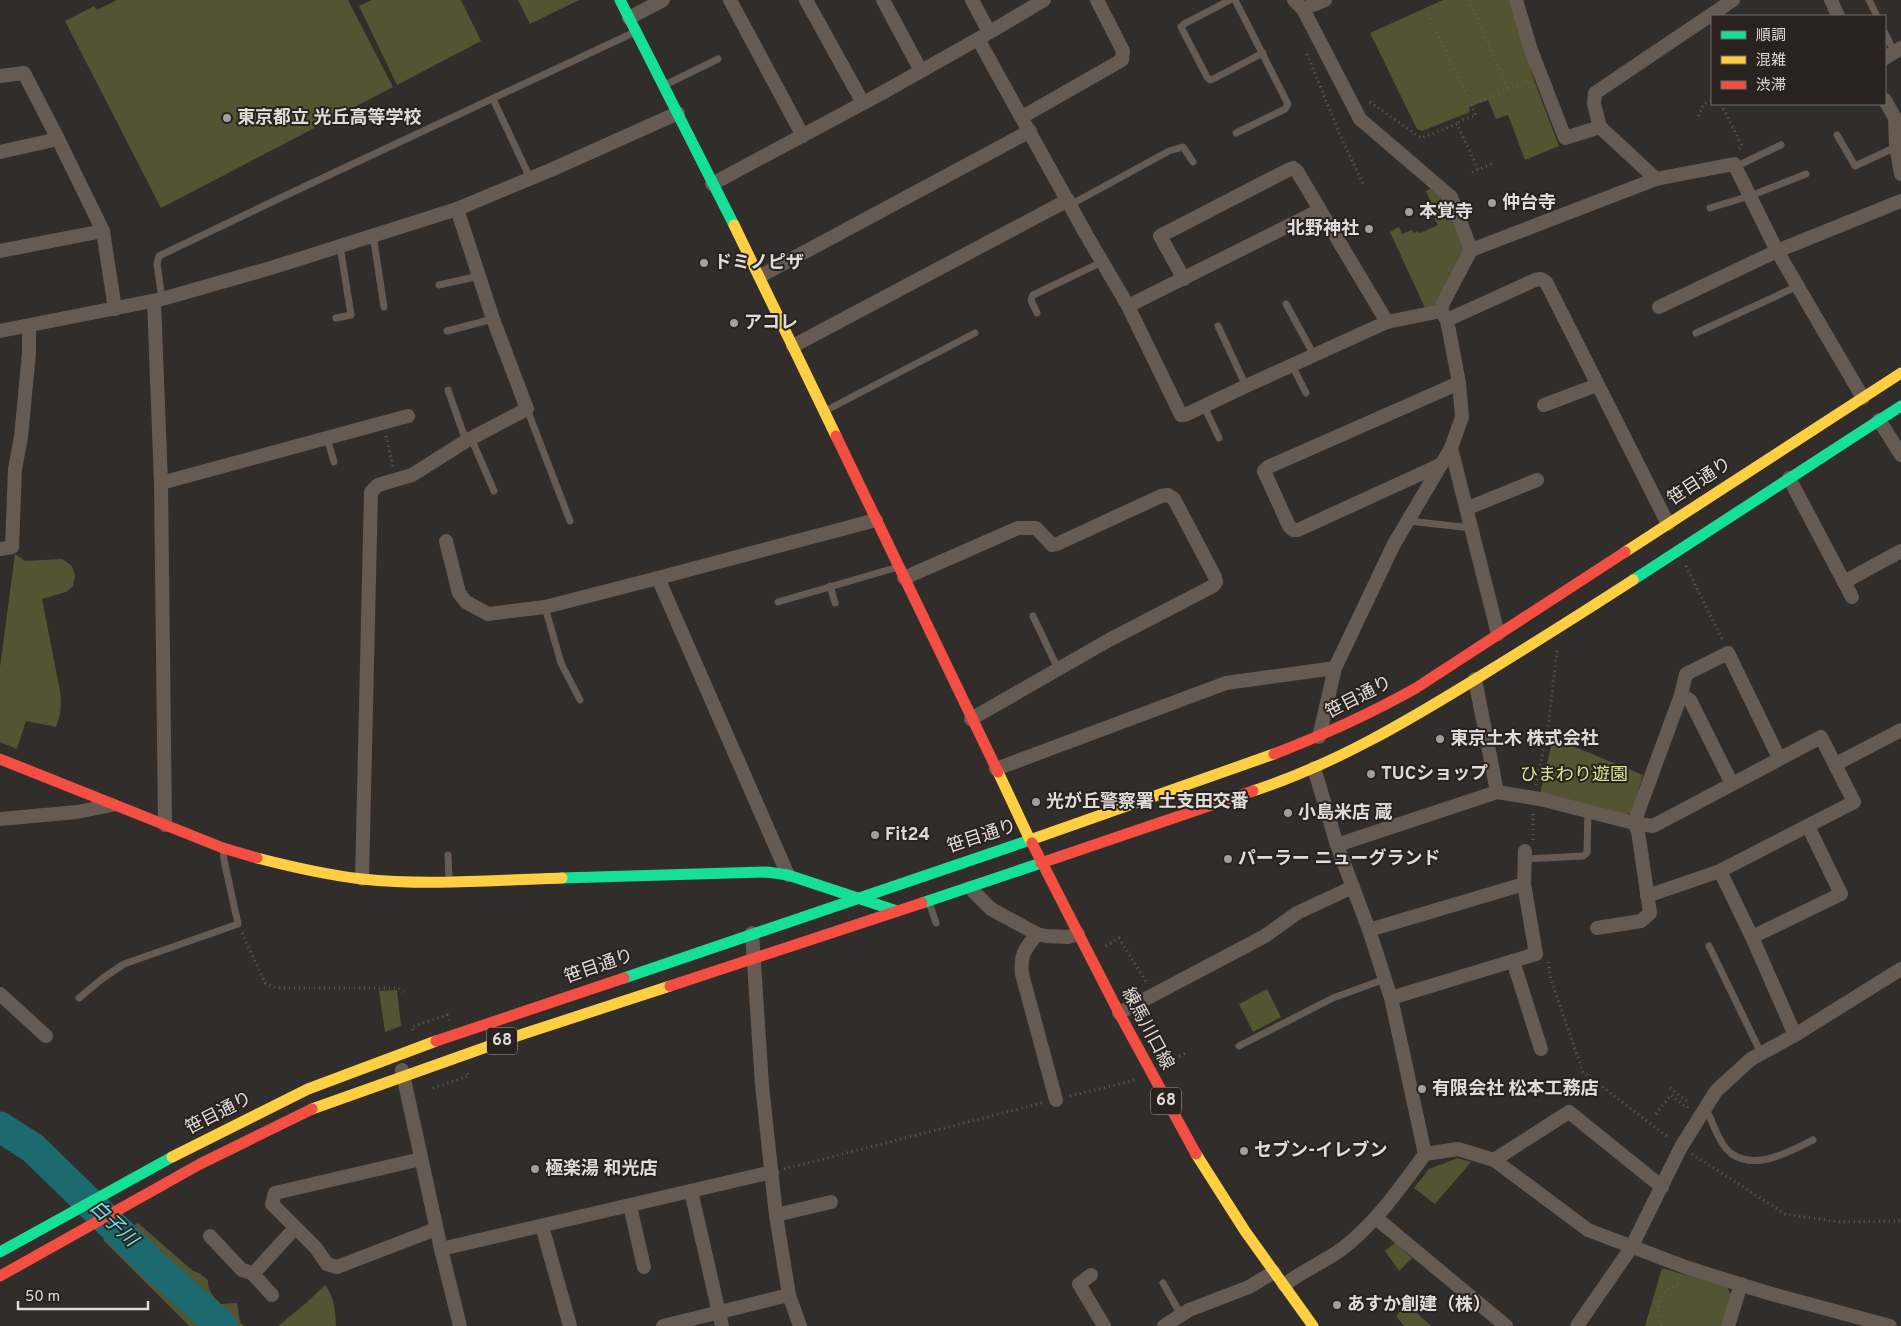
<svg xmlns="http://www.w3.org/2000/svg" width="1901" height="1326" font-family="Overpass,'Noto Sans JP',sans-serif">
  <rect width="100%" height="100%" fill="#302d2b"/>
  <g fill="#525432">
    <path d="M117 0H348L393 87 161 208 65 21 94 6 97 10Z"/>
    <path d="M372 0H461L481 41 397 85 359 6Z"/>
    <path d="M518 0H579L530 24Z"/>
    <path d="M1443 0H1511L1534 80 1559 146 1525 160 1508 115 1496 119 1488 100 1469 107 1470 112 1422 131 1417 129 1370 33Z"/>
    <path d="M1434 187C1453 203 1459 227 1465 251L1439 304 1425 308 1390 232 1399 227 1402 234 1412 230 1414 233 1418 231 1420 233 1438 225 1433 216 1436 214 1426 191Z"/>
    <path d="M15 554 25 561 62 559 72 566 75 576 73 586 66 592 42 599 60 691C62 704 61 715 56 727L26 721 17 749 0 742V667Z"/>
    <path d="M1553 738 1643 775 1632 812 1626 815 1540 794Z"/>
    <path d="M1267 989 1281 1017 1253 1032 1239 1004Z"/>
    <path d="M397 990 401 1026 385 1032 379 991Z"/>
    <path d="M1458 1158 1471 1162 1435 1204 1414 1188 1429 1169Z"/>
    <path d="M138 1223 193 1271 199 1273 208 1280C207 1291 214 1297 221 1304L237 1303 240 1322 244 1326H189L103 1240Z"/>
    <path d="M1395 1243 1412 1258 1399 1271 1385 1251Z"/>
    <path d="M1662 1268 1727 1287 1732 1297 1722 1326H1645Z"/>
    <path d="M325 1285C335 1298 335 1310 336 1326H278L305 1304Z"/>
    <path d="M1407 1304 1431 1326H1404L1396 1316Z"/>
  </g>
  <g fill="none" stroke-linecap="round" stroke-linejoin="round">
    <path stroke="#1c696f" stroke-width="31" d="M0 1127 33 1148 152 1264 222 1326"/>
    <g stroke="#645c56" stroke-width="3" stroke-dasharray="1 4" stroke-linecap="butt">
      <path d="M1469 0 1509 90"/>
      <path d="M1428 14 1476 115 1460 121 1457 124"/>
      <path d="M1307 54 1340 135 1364 186"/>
      <path d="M1370 102 1421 138 1457 124 1478 169"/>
      <path d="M1721 104 1742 146 1738 150"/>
      <path d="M1471 105 1529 81"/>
      <path d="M1698 116 1704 104 1712 100"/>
      <path d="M1472 172 1494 163"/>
      <path d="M386 436 393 467"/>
      <path d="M1686 566 1722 639"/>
      <path d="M1536 785 1548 728 1557 650"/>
      <path d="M1533 840V813"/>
      <path d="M242 933 265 983 276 988H398L403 992"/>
      <path d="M1106 946 1119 938 1147 983"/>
      <path d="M1548 962 1551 980 1583 1072 1669 1138"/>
      <path d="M413 1030 412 1027 447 1015 449 1020"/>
      <path d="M1166 1063 1186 1053"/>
      <path d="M433 1088 469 1076 467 1073"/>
      <path d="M1670 1088 1690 1103"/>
      <path d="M1070 1096 1135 1080"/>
      <path d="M1656 1114 1671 1095 1687 1108 1688 1105"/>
      <path d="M1692 1154 1785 1214 1838 1222 1901 1221"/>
      <path d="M784 1169 1042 1103"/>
      <path d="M1662 1326C1652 1307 1662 1287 1683 1283"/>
    </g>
    <g stroke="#665b53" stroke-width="7">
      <path d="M1230 0 1184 24 1181 27 1207 77 1210 80 1213 79 1263 53"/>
      <path d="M1235 0 1288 104 1285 109 1236 133"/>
      <path d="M1869 0 1877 16"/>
      <path d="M1885 33 1894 51"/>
      <path d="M665 85 718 59"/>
      <path d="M493 99 530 178"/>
      <path d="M1837 135 1855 166 1896 147"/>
      <path d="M1735 167 1781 145"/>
      <path d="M1070 205 1169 151 1183 147 1193 162"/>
      <path d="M1710 208 1750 196 1806 174"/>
      <path d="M373 235 384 307"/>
      <path d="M439 285 479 276"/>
      <path d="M162 299 157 264 159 256 278 199 635 32"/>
      <path d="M1286 304 1314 355"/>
      <path d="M1037 313 1031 300 1033 295 1102 262"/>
      <path d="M336 318 351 315 340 246"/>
      <path d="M1218 326 1246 386"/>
      <path d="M447 331 493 319"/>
      <path d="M1696 333 1798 286"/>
      <path d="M1292 365 1306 393"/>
      <path d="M448 390 466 441"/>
      <path d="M1204 406 1219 438"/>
      <path d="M527 409 570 521"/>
      <path d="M825 411 975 333"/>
      <path d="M327 438 334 462"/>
      <path d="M471 438 494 491"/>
      <path d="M1408 521 1472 528"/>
      <path d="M830 586 835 603"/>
      <path d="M778 602 898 567"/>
      <path d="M545 607 561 663 580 700"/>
      <path d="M1033 616 1058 669"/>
      <path d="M448 855 449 879"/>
      <path d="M1525 859 1583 856 1587 853 1588 812"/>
      <path d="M929 902 936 923"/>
      <path d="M1709 946 1761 1053"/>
      <path d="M79 998 103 978 124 964 238 924 224 860 223 849"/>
      <path d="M1239 1046 1333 998 1385 979"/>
      <path d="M1704 1111 1708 1113C1714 1125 1720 1146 1732 1154 1757 1171 1790 1151 1813 1140"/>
      <path d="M1163 1283 1181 1315"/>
    </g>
    <g stroke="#665b53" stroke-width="14">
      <path d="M730 0 803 136"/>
      <path d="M806 0 863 103"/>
      <path d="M883 0 921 71"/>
      <path d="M972 0 989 32"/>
      <path d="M1294 0 1303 9 1360 119 1451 197 1471 250"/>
      <path d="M1516 0 1531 50 1565 138 1600 127 1656 179"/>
      <path d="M1831 0 1838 16"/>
      <path d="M1303 9 1325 0"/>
      <path d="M629 18 663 0"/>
      <path d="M978 39 1087 236 1128 306 1181 415H1185L1246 386 1387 322 1441 311"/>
      <path d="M1885 58 1901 48"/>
      <path d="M0 76 24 73 58 139 0 152"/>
      <path d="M1885 100 1895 118 1896 146 1901 174"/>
      <path d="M1022 117 1122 60 1123 51 1097 0"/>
      <path d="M1600 127 1594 104 1595 93 1733 0"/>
      <path d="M58 139 103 231"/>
      <path d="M712 184 882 93 978 39 1044 0"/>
      <path d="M0 251 103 231 115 309"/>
      <path d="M760 276 1030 131"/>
      <path d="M1184 279 1160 236 1288 170 1293 168 1297 171 1320 210"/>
      <path d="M154 301 161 483 165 825"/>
      <path d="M1128 306 1320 210 1387 322"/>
      <path d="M1659 307 1777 251 1901 201"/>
      <path d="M1447 320 1535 280 1541 279 1546 282 1668 524"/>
      <path d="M0 331 162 299 274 267 457 209 553 169 678 113"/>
      <path d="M793 346 1068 200"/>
      <path d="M1544 405 1597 385"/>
      <path d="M1879 420 1901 455"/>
      <path d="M1451 448 1498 634"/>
      <path d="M1440 465 1298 530H1293L1289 526 1264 471 1268 467 1459 383"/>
      <path d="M1789 478 1852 597"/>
      <path d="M161 483 408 416"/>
      <path d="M1468 508 1537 480"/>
      <path d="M446 541 459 593 466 602 488 614 545 607 658 578"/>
      <path d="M0 549 12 547 15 469 21 437 29 353V326"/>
      <path d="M904 578 1018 528H1036L1052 545 1057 544 1161 496 1168 495 1174 499 1215 577 1216 582 1213 586 1109 640 971 719"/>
      <path d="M1844 582 1901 551"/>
      <path d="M1475 679 1497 792"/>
      <path d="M1681 695 1690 700 1732 784"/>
      <path d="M1319 737 1335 668 1394 544 1451 448 1462 417 1459 383 1447 320 1441 311 1443 303 1471 250 1656 179 1734 164 1777 251 1863 398"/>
      <path d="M1836 764 1901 730"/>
      <path d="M1314 768 1337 845 1369 930 1391 998 1425 1154"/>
      <path d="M996 769 1226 683 1335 668"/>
      <path d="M0 819 77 812 112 805"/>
      <path d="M1337 845 1497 792 1540 799 1634 823 1653 826 1821 737 1854 802 1720 871 1647 896"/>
      <path d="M1720 871 1752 937 1795 1035"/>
      <path d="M788 875 658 578 876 520"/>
      <path d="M362 879 371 492 378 485 412 475 466 441 527 409 493 319 457 209"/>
      <path d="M970 888 991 909 1037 934 1046 936 1068 937 1078 934"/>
      <path d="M1597 928 1641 921 1650 913 1638 831 1634 823 1681 695 1686 674 1728 653 1779 758"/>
      <path d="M1369 930 1524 884"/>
      <path d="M752 933 762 1085 776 1215 789 1295 800 1326"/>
      <path d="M1037 934C1025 949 1020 954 1022 974L1056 1100"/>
      <path d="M1752 937 1841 894 1808 826"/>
      <path d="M1513 961 1541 1049"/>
      <path d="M0 994 46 1036"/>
      <path d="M1391 998 1536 954 1524 884 1525 851"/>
      <path d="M1119 1013 1265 936 1297 913 1353 887"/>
      <path d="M402 1070 441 1249 460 1326"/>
      <path d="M421 1159 275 1193 272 1204 316 1248 327 1264 337 1267 436 1229"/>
      <path d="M1494 1160 1569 1112 1662 1187"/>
      <path d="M691 1191 722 1326"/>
      <path d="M630 1206 644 1267"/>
      <path d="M776 1215 831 1202"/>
      <path d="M1376 1218 1506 1326"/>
      <path d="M542 1226 570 1326"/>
      <path d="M210 1236 242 1270 252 1273 272 1295"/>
      <path d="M441 1249 772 1172"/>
      <path d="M253 1274 295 1228"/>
      <path d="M1091 1275 1079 1284 1104 1326"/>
      <path d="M1284 1285C1302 1271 1324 1262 1342 1249 1376 1223 1400 1188 1425 1154L1458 1149 1494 1160 1588 1230 1688 1268 1768 1293 1890 1326"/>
      <path d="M663 1326 789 1295"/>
      <path d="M1164 1326 1189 1310 1249 1287 1274 1272"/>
      <path d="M1577 1326 1631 1248 1681 1147 1716 1091 1751 1059 1795 1035 1901 969"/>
      <path d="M1728 1326 1741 1284"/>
    </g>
    <g stroke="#16e098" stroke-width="11">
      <path d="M620 0 734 225"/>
      <path d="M1633 580 1901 406"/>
      <path d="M562 878 767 872 788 875 897 911"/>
      <path d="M922 903 1041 863"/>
      <path d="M624 978 1030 840 1032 843"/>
      <path d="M0 1252 172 1157"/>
    </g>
    <g stroke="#ffcf43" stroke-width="11">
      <path d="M734 225 836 436"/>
      <path d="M1625 552 1901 373"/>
      <path d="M998 772 1030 840 1274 754"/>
      <path d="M1253 791C1335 764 1406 722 1479 677 1531 645 1582 613 1633 580"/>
      <path d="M257 858C292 867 327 875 362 879 428 886 496 880 562 878"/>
      <path d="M312 1109 520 1035 670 986"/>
      <path d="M1196 1154 1245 1231 1313 1326"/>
      <path d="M172 1157 308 1089 436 1041"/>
    </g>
    <g stroke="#f24e42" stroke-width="11">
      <path d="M836 436 998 772"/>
      <path d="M1274 754C1323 735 1370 714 1416 688L1625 552"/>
      <path d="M0 759 223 848 257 858"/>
      <path d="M1032 843 1119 1013 1196 1154"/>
      <path d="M1041 863 1253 791"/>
      <path d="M670 986 922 903"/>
      <path d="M436 1041 624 978"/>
      <path d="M0 1276 200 1164 312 1109"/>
    </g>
  </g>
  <g fill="#a29f9c" stroke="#29221e" stroke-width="2">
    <circle cx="227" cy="118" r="5"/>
    <circle cx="1492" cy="203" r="5"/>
    <circle cx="1409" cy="212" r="5"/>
    <circle cx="1369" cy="229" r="5"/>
    <circle cx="704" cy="263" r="5"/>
    <circle cx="734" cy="323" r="5"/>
    <circle cx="1440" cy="739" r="5"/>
    <circle cx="1371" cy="774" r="5"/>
    <circle cx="1036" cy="802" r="5"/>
    <circle cx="1288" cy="813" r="5"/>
    <circle cx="875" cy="835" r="5"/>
    <circle cx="1228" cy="859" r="5"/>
    <circle cx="1422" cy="1089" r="5"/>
    <circle cx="1244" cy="1151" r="5"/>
    <circle cx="535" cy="1169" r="5"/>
    <circle cx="1337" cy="1305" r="5"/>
  </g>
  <g text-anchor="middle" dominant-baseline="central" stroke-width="4" stroke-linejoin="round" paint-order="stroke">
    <g fill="#29221e" stroke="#a9a4a1" stroke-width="1">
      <rect x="487" y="1027.5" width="30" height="27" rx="4"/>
      <rect x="1151" y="1087.5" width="30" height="27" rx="4"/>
    </g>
    <g font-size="16" font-weight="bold" fill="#e0dcd9">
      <text x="502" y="1041">68</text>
      <text x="1166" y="1101">68</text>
    </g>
    <g font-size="18" font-weight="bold" fill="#e0dcd9" stroke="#29221e" text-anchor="start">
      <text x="237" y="118">東京都立 光丘高等学校</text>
      <text x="1502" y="203">仲台寺</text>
      <text x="1419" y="212">本覚寺</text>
      <text x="1359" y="229" text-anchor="end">北野神社</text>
      <text x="714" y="263">ドミノピザ</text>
      <text x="744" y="323">アコレ</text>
      <text x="1450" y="739">東京土木 株式会社</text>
      <text x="1381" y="774">TUCショップ</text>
      <text x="1046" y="802">光が丘警察署 土支田交番</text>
      <text x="1298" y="813">小島米店 蔵</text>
      <text x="885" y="835">Fit24</text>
      <text x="1238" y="859">パーラー ニューグランド</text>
      <text x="1432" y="1089">有限会社 松本工務店</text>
      <text x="1254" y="1151">セブン-イレブン</text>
      <text x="545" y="1169">極楽湯 和光店</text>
      <text x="1347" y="1305">あすか創建（株）</text>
    </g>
    <g font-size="18" fill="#e0dcd9" stroke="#29221e">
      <text transform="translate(1700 482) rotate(-33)">笹目通り</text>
      <text transform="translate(1359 698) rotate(-27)">笹目通り</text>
      <text transform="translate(982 837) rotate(-18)">笹目通り</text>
      <text transform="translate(599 967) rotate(-19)">笹目通り</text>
      <text transform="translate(1147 1029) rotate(62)">練馬川口線</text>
      <text transform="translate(219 1114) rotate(-27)">笹目通り</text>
    </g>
    <g font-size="18" fill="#dfe490" stroke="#29221e">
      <text x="1574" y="775">ひまわり遊園</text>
    </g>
    <g font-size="19" font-style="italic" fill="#6ee4ee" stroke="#29221e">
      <text transform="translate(113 1224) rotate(43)">白子川</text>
    </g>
  </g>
  <rect x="1711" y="15" width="175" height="90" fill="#29221e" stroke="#726c69"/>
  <rect x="1721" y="31" width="25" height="8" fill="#16e098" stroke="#726c69"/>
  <text x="1756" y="40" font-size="15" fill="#e0dcd9">順調</text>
  <rect x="1721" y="56" width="25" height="8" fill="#ffcf43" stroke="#726c69"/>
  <text x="1756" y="65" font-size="15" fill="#e0dcd9">混雑</text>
  <rect x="1721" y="81" width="25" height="8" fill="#f24e42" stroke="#726c69"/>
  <text x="1756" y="90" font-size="15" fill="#e0dcd9">渋滞</text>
  <path d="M18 1301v8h130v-8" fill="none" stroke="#e0dcd9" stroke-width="2.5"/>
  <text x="25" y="1301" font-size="15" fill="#e0dcd9" stroke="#29221e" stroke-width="4" paint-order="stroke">50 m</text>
</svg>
